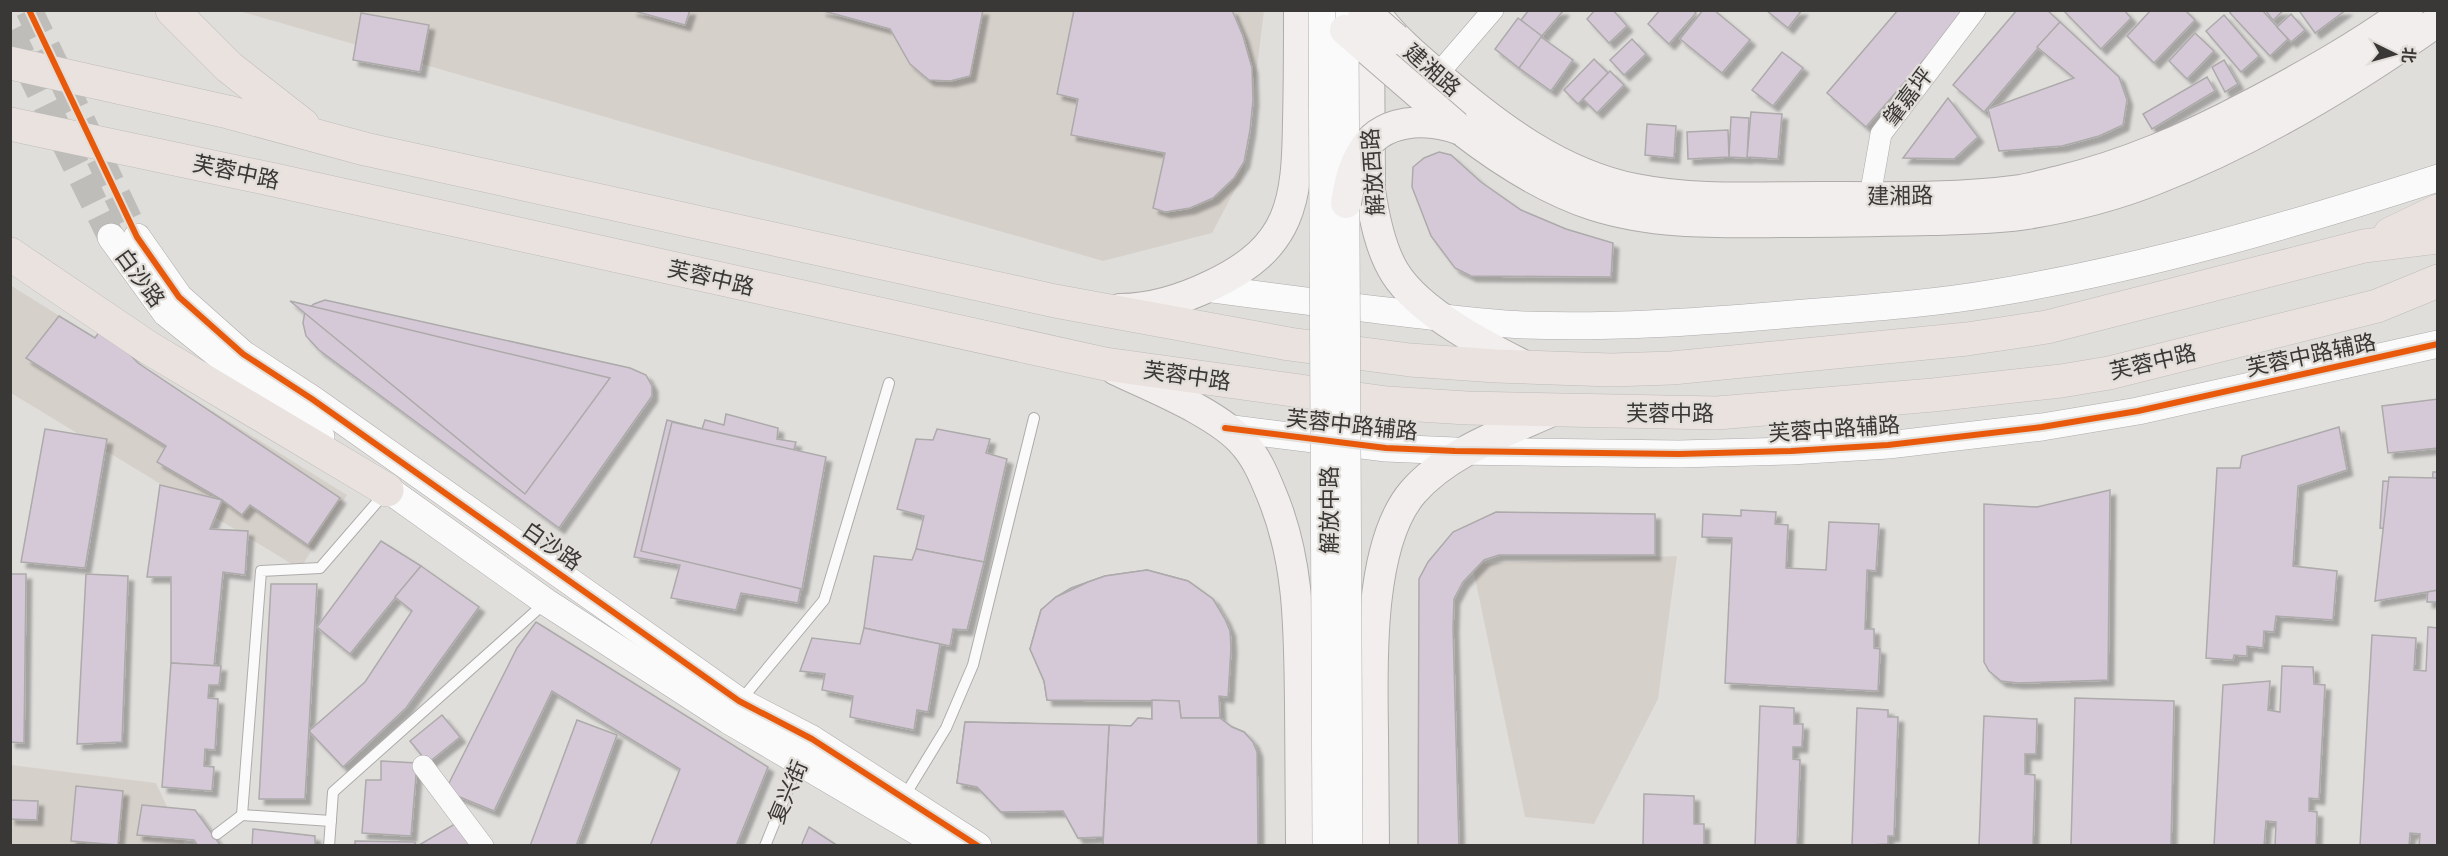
<svg xmlns="http://www.w3.org/2000/svg" width="2448" height="856" font-family="Figtree,'Noto Sans SC',sans-serif">
  <defs>
    <filter id="shadow"><feDropShadow dx="5.5" dy="5.5" stdDeviation="1.5" flood-color="#0004"/></filter>
  </defs>
  <rect width="100%" height="100%" fill="#e0dedb"/>
  <g fill="#d6d0ca">
    <path d="M239 11H1264L1244 173 1212 233 1103 261Z"/>
    <path d="M10 285 347 495 300 569 11 393Z"/>
    <path d="M1677 556 1658 699 1594 824 1525 817 1472 564Z"/>
    <path d="M11 765 156 783 185 845 11 846Z"/>
  </g>
  <g fill="#d6c9d7" stroke="#acaaaa" stroke-width="1.5" filter="url(#shadow)">
    <path d="M631 10H690L685 25Z"/>
    <path d="M820 10H983L970 76 950 81 929 80 910 64 890 29Z"/>
    <path d="M1074 10H1232L1243 36 1252 68 1253 100 1250 130 1244 162 1234 178 1213 198 1190 208 1165 212 1153 208 1165 153 1071 135 1078 99 1057 94Z"/>
    <path d="M1529 10H1563V11L1541 37 1521 20Z"/>
    <path d="M1595 10H1613L1627 26 1609 43 1587 19Z"/>
    <path d="M1660 10H1693L1696 13 1669 44 1648 24Z"/>
    <path d="M1703 10H1714L1750 40 1722 73 1680 39Z"/>
    <path d="M1766 10H1802L1788 28Z"/>
    <path d="M1898 10H1967L1866 127 1827 93Z"/>
    <path d="M2017 10H2047L2060 22 1984 112 1953 85Z"/>
    <path d="M2063 10H2124L2131 18 2101 49Z"/>
    <path d="M2151 10H2185L2195 20 2154 63 2127 36Z"/>
    <path d="M2232 10H2262L2288 39 2270 56 2230 13Z"/>
    <path d="M2265 10H2284L2273 20Z"/>
    <path d="M2301 10H2346L2315 33 2300 12Z"/>
    <path d="M361 13 429 25 420 72 353 60Z"/>
    <path d="M2291 14 2305 30 2291 42 2277 27Z"/>
    <path d="M2224 15 2259 56 2241 72 2206 31Z"/>
    <path d="M1518 18 1543 37 1519 68 1495 49Z"/>
    <path d="M2060 22 2119 77 2127 100 2123 125 2099 136 2062 146 1999 151 1988 109 2074 78 2037 47Z"/>
    <path d="M2195 33 2214 51 2187 79 2169 61Z"/>
    <path d="M1541 37 1573 60 1551 91 1519 68Z"/>
    <path d="M1632 39 1646 54 1624 75 1610 60Z"/>
    <path d="M1782 52 1803 68 1773 106 1752 90Z"/>
    <path d="M1594 59 1608 73 1578 104 1564 90Z"/>
    <path d="M2224 60 2238 84 2225 92 2212 67Z"/>
    <path d="M1610 71 1624 85 1597 113 1583 99Z"/>
    <path d="M2207 77 2215 91 2152 129 2143 114Z"/>
    <path d="M1948 98 1978 137 1954 159 1903 158Z"/>
    <path d="M1751 112 1782 114 1778 159 1747 157Z"/>
    <path d="M1731 117 1749 118 1747 158 1729 157Z"/>
    <path d="M1647 124 1676 126 1674 158 1645 155Z"/>
    <path d="M1728 130 1729 157 1688 159 1687 132Z"/>
    <path d="M1439 152 1451 155 1481 182 1521 210 1566 229 1613 243 1611 277 1471 276 1455 268 1431 236 1412 187 1413 167 1424 158Z"/>
    <path d="M325 300 630 368 646 375 652 386V396L559 528 319 350 306 336 303 323 305 311 314 304Z"/>
    <path d="M290 301 610 378 525 494Z"/>
    <path d="M59 316 95 338 103 326 138 363 340 498 308 545 250 505 242 515 222 500 157 462 166 446 26 358Z"/>
    <path d="M2438 399V448L2388 453 2382 406Z"/>
    <path d="M726 414 778 428 777 439 796 442 793 453 824 464 798 603 741 593 736 610 671 598 680 565 634 557 667 420 702 429 705 420 724 425Z"/>
    <path d="M672 422 826 457 802 589 641 551Z"/>
    <path d="M2339 427 2347 470 2298 486 2293 566 2337 571 2333 620 2276 616 2274 632 2264 631 2263 648 2247 646V656L2234 655 2233 660 2206 658 2217 468H2240L2242 456Z"/>
    <path d="M45 429 107 439 85 568 21 562Z"/>
    <path d="M937 429 990 439 986 453 1007 459 984 562 916 549 924 516 897 509 916 439 933 440Z"/>
    <path d="M2433 472H2438V602H2427L2429 577 2414 576 2413 593 2379 590 2383 542 2414 544V560L2428 561 2431 514 2414 513 2413 531 2380 528 2383 481 2417 483 2416 497 2431 498Z"/>
    <path d="M2389 477 2438 478V590L2375 601Z"/>
    <path d="M160 485 222 500 210 529 248 531 245 575 223 572 214 666 171 663V577H147Z"/>
    <path d="M2110 490 2108 680 2018 683 2001 681 1989 671 1984 662V504L2037 507Z"/>
    <path d="M1741 510 1776 512 1775 524 1788 525 1786 568 1826 570 1829 522 1879 524 1876 571 1867 570 1865 629H1874V648L1880 649 1878 691 1725 683 1732 538 1702 537 1703 514 1741 516Z"/>
    <path d="M1496 512 1655 514V555H1499L1484 560 1463 582 1454 599 1453 628 1459 846H1418L1419 579 1428 562 1453 532Z"/>
    <path d="M381 541 421 566 350 654 317 627Z"/>
    <path d="M916 549 984 562 967 630 953 629 950 646 864 628 874 556 912 560Z"/>
    <path d="M421 566 479 607 406 708 343 767 309 731 365 682 412 611 395 597Z"/>
    <path d="M1147 570 1188 581 1213 599 1225 619 1230 631 1231 648 1228 697 1219 696 1220 718 1232 727 1244 732 1253 742 1257 752 1258 846H1103V837L1078 838 1063 811 1001 812 977 787 957 783 965 722 1131 726 1138 718 1152 719V700H1047L1044 681 1030 649 1041 610 1056 597 1071 588 1105 576Z"/>
    <path d="M1147 570 1188 581 1213 599 1225 619 1230 631 1231 648 1228 697 1219 696 1220 718H1181L1179 701 1047 700 1044 681 1030 649 1041 610 1056 597 1088 582 1105 576Z"/>
    <path d="M10 574H26L24 743 10 742Z"/>
    <path d="M86 574 128 576 122 742 77 744Z"/>
    <path d="M271 584H317L305 799H259Z"/>
    <path d="M536 622 768 767 736 846H650L680 769 552 691 494 811 445 791 517 648Z"/>
    <path d="M2428 627 2438 628V846H2419L2420 834 2410 833 2409 846H2360L2372 635 2416 638 2414 670 2426 671Z"/>
    <path d="M864 628 940 644 928 712 917 710 914 730 850 717 853 696 822 690 825 674 800 671 812 638 860 644Z"/>
    <path d="M171 663 221 666 219 685H209L208 698 218 699 215 750 205 749 204 766 214 767 212 791 162 787Z"/>
    <path d="M2282 666 2313 667 2314 684 2325 685 2319 799 2309 798V811L2317 812 2316 846H2275L2276 822 2266 821 2264 846H2214L2223 685 2270 681 2268 710 2280 712Z"/>
    <path d="M2075 698 2174 701 2171 846 2071 845Z"/>
    <path d="M1152 700 1179 701 1181 718H1220L1232 727 1244 732 1253 742 1257 752 1258 846H1103L1109 725 1131 726 1138 718 1152 719Z"/>
    <path d="M1760 706 1794 708V724H1803L1802 747H1793V759L1800 760 1797 846H1755Z"/>
    <path d="M1857 708 1888 710V717H1898L1894 836H1888V844L1852 846Z"/>
    <path d="M442 715 460 737 428 763 410 741Z"/>
    <path d="M1984 716 2037 719 2036 754H2025V774L2035 775 2033 846H1979Z"/>
    <path d="M577 720 617 735 576 846H530Z"/>
    <path d="M965 722 1109 725 1103 837 1078 838 1063 811 1001 812 977 787 957 783Z"/>
    <path d="M381 761 417 763 411 836 362 833 366 780H381Z"/>
    <path d="M76 786 123 791 118 845 71 841Z"/>
    <path d="M1644 794 1694 796V824H1704V846H1643Z"/>
    <path d="M10 800 38 801 37 820 10 819Z"/>
    <path d="M142 805 195 810 221 846H198L194 840 137 835Z"/>
    <path d="M460 821 478 846 419 845Z"/>
    <path d="M809 827 838 846H801Z"/>
    <path d="M253 829 315 836V846H252Z"/>
    <path d="M355 841 415 842V846H355Z"/>
  </g>
  <g fill="none" stroke-linecap="round" stroke-linejoin="round">
    <g stroke="#bfbdba" stroke-width="27" stroke-dasharray="27 14" stroke-linecap="butt">
      <path d="M29 10 137 237"/>
      <path d="M10 31 111 237"/>
    </g>
    <g stroke="#aeacab" stroke-width="12">
      <g id="service">
        <path d="M741 700 824 600 889 383"/>
        <path d="M904 797 946 728 973 665 1034 418"/>
        <path d="M331 821 242 815 261 571 320 568 385 493"/>
        <path d="M217 834 242 815"/>
        <path d="M329 846 333 792 546 602"/>
        <path d="M765 846 799 762"/>
      </g>
    </g>
    <g stroke="#aeacab" stroke-width="22">
      <g id="minor">
        <path d="M1437 75 1493 10"/>
        <path d="M1870 196 1881 134 1975 10"/>
        <path d="M423 766 483 846"/>
      </g>
    </g>
    <g stroke="#aeacab" stroke-width="28">
      <g id="tertiary">
        <path d="M1345 30V10"/>
        <path d="M111 237 166 313 321 437"/>
        <path d="M137 237 179 297 243 354 312 399 739 701 812 739 978 846"/>
        <path d="M1206 288C1266 296 1326 304 1387 311 1432 316 1478 323 1524 325 1610 328 1696 322 1781 315 1852 309 1924 305 1994 293 2145 268 2292 225 2438 178"/>
        <path d="M1225 428 1386 448 1455 451 1679 454 1791 451 1888 445 2042 427 2138 411 2438 344"/>
        <path d="M372 478 546 602 728 720 942 846"/>
      </g>
    </g>
    <g stroke="#aeacab" stroke-width="32">
      <g id="secondary">
        <path d="M1380 19C1398 42 1419 59 1441 78 1498 127 1560 174 1635 189 1695 201 1756 197 1816 197 1883 197 1954 199 2020 190 2033 188 2046 184 2059 181 2126 165 2187 138 2248 106 2303 77 2357 47 2408 10"/>
        <path d="M1369 29 1370 190C1374 217 1380 249 1395 273 1420 313 1487 347 1529 368"/>
        <path d="M1461 130C1501 161 1544 189 1593 205 1658 226 1728 222 1796 222 1842 222 1887 221 1933 220 1963 219 1997 219 2027 214 2069 207 2114 196 2154 180 2252 142 2352 82 2438 21"/>
        <path d="M1120 309C1152 309 1183 299 1212 285 1292 247 1297 202 1298 121 1299 84 1299 47 1299 10"/>
        <path d="M1116 370C1152 387 1220 414 1245 445 1257 459 1264 476 1271 493 1300 561 1299 631 1300 704 1300 751 1301 798 1301 846"/>
        <path d="M1374 846C1374 807 1373 769 1373 731 1372 666 1368 544 1413 492 1447 453 1503 433 1550 412"/>
      </g>
    </g>
    <g stroke="#bebcbb" stroke-width="34">
      <g id="primary">
        <path d="M172 10 229 67 303 125"/>
        <path d="M10 63 228 112 365 149 1055 301 1289 344 1410 360 1496 366 1611 370 1672 368 1967 339 2047 327 2364 246 2438 237"/>
        <path d="M10 124 270 179 1105 364 1387 403 1467 408 1717 413 1933 395 2061 381 2109 373 2377 306 2438 281"/>
        <path d="M2390 234 2438 211"/>
        <path d="M10 254 149 348 387 490"/>
      </g>
    </g>
    <use href="#service" stroke="#fafafa" stroke-width="10"/>
    <use href="#minor" stroke="#fafafa" stroke-width="21"/>
    <use href="#tertiary" stroke="#fafafa" stroke-width="27"/>
    <use href="#secondary" stroke="#f2eeed" stroke-width="30"/>
    <use href="#primary" stroke="#eae2de" stroke-width="33"/>
    <g stroke="#aeacab" stroke-width="28" stroke-linecap="butt">
      <g id="tertiary-bridge">
        <path d="M1322 10 1326 846"/>
        <path d="M1345 30 1349 846"/>
      </g>
    </g>
    <g stroke="#aeacab" stroke-width="32" stroke-linecap="butt">
      <g id="secondary-bridge">
        <path d="M1363 10 1396 39"/>
        <path d="M1345 30 1456 126"/>
        <path d="M1346 203C1349 186 1352 169 1361 154 1380 118 1427 117 1461 130"/>
      </g>
    </g>
    <use href="#tertiary-bridge" stroke="#fafafa" stroke-width="27"/>
    <use href="#secondary-bridge" stroke="#f2eeed" stroke-width="30"/>
    <g stroke="#e2ded9" stroke-width="10">
      <g id="cycleway">
        <path d="M29 10 137 237 179 297 243 354 312 399 739 701 812 739 978 846"/>
        <path d="M1225 428 1386 448 1455 451 1679 454 1791 451 1888 445 2042 427 2138 411 2438 344"/>
      </g>
    </g>
    <use href="#cycleway" stroke="#e8590c" stroke-width="6"/>
  </g>
  <g text-anchor="middle" dominant-baseline="central" stroke-width="4.5" stroke-linejoin="round" paint-order="stroke">
    <g font-size="22" fill="#3a3837" stroke="#e2ded9">
      <text transform="translate(1432 70) rotate(41)">建湘路</text>
      <text transform="translate(1908 97) rotate(-53)">肇嘉坪</text>
      <text transform="translate(236 172) rotate(12)">芙蓉中路</text>
      <text transform="translate(1373 172) rotate(-94)">解放西路</text>
      <text transform="translate(1900 196) rotate(-1)">建湘路</text>
      <text transform="translate(140 278) rotate(54)">白沙路</text>
      <text transform="translate(711 278) rotate(13)">芙蓉中路</text>
      <text transform="translate(2311 355) rotate(-12)">芙蓉中路辅路</text>
      <text transform="translate(2153 362) rotate(-13)">芙蓉中路</text>
      <text transform="translate(1187 376) rotate(8)">芙蓉中路</text>
      <text x="1670" y="413">芙蓉中路</text>
      <text transform="translate(1352 425) rotate(6)">芙蓉中路辅路</text>
      <text transform="translate(1834 429) rotate(-4)">芙蓉中路辅路</text>
      <text transform="translate(1329 510) rotate(-90)">解放中路</text>
      <text transform="translate(552 546) rotate(35)">白沙路</text>
      <text transform="translate(788 792) rotate(-67)">复兴街</text>
    </g>
  </g>
  <rect width="2448" height="856" fill="none" stroke="#3a3837" stroke-width="24"/>
  <g transform="translate(2394 54) rotate(95)" stroke="#e2ded9" stroke-width="4.5" paint-order="stroke">
  <path d="M0-4.5L10 22L0 15L-10 22Z" fill="#3a3837"/>
  <text y="-9" font-size="16" font-weight="bold" text-anchor="middle" fill="#3a3837">北</text>
  </g>
</svg>
